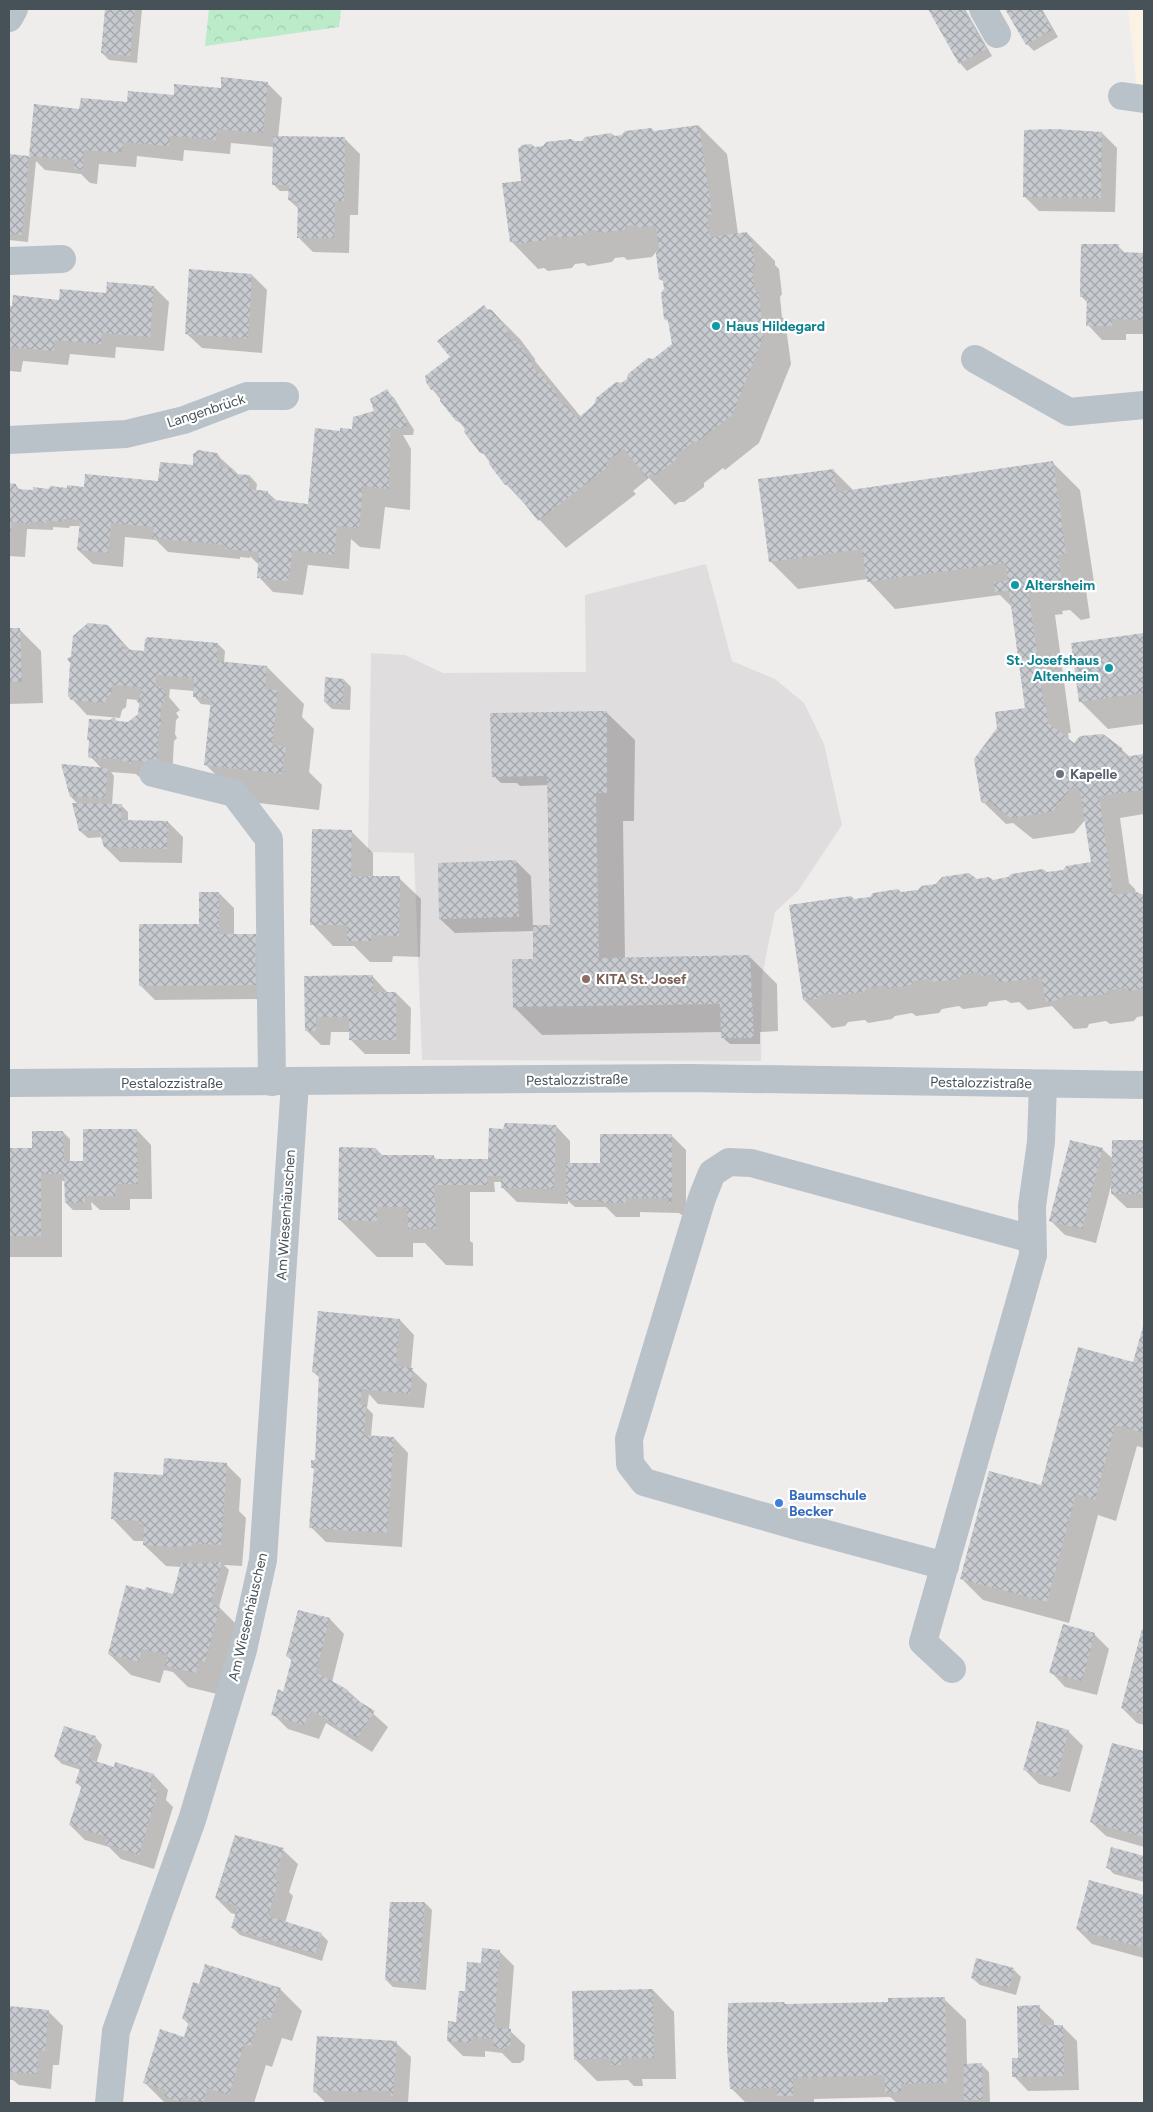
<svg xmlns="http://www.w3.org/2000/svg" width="1153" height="2112" font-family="Figtree,sans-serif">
  <defs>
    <pattern id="park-crowns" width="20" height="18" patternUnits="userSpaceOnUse" patternTransform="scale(1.25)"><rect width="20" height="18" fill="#bcebca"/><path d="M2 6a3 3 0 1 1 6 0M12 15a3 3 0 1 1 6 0" fill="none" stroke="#a3cbb0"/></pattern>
    <pattern id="building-cross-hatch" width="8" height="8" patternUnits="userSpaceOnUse" patternTransform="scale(1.25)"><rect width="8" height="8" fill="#c7cacf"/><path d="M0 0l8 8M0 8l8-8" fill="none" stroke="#a3a6ab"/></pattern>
  </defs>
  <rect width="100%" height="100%" fill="#efecec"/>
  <path fill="#faf2e5" d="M1128 9H1144V90L1137 89Z"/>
  <path fill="#e0ddde" d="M706 564 732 661 775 679 804 703 824 744 842 825 798 891 775 912 762 976 761 1061 422 1060 414 853 368 852 371 653 405 655 443 673 586 672 585 595Z"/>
  <path fill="url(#park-crowns)" d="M209 9H341L339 27 205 46Z"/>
  <g fill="#0003">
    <path d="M107 9H142L137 63 109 60 102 53Z"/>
    <path d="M929 9H965L992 56 967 71 960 63Z"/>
    <path d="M1006 9H1042L1058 37 1034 51 1027 44Z"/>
    <path d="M267 83 282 98 278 138 345 139 360 154 358 215H350L349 253 313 252 298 237 299 209 289 200 290 191H280L273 184 274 147 231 143 230 154 184 150 183 161 137 156 136 167 99 164 97 184 90 183 81 174 45 170 36 161 28 242 9 240V155L30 157 35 105 81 110Z"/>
    <path d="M699 126 727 154 738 234 747 233 775 261V265L779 269 782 294 780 297 782 317 785 320 791 364 759 443 725 470 723 468 704 483V487L684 502H679L675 505 649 478 633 491 636 494 566 548 506 484 466 430 432 389 452 357 488 310 492 311 520 339 535 359V361L581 417 673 345 665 290 664 282 660 278 657 251 652 257 627 260 624 257 615 258 612 262 588 266 584 263 575 264 572 268 548 271 544 268 538 269 511 241 523 182 535 148Z"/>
    <path d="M1102 133 1117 148 1115 212 1039 211 1024 196Z"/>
    <path d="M1118 246 1126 254H1144V334H1126V340H1102L1088 325V303L1081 296Z"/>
    <path d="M252 275 267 290 262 353 202 348 187 334Z"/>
    <path d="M154 287 169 302 164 351 116 347 115 358 70 354 68 365 23 361 21 372 9 371V307Z"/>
    <path d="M387 391 394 398 414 430 413 435H403L411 449 410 510 385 507 380 549 360 547 351 539 349 569 308 565 303 595 273 592 259 577 260 566 250 556V558L240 557V559L168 552 156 540 125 537 123 567 93 564 78 550 81 526H70L69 528 53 527V530L27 529 25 557 9 556V485H16L20 490H50L159 483 216 454 239 475 250 476 257 484 256 491 267 492 277 501 309 505 341 432 353 430 376 412Z"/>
    <path d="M1053 463 1080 490 1094 582 1085 583 1090 618 1081 620 1070 610 1062 611 1063 614 1055 615 1071 733H1068L1069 741 1074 745 1121 749 1130 757 1144 755V814L1120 818 1129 883 1135 889 1136 893 1144 895V1016L1137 1017 1134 1021 1110 1024 1106 1021 1089 1024 1087 1028 1074 1029 1052 1006 1028 1010 1019 1002 1011 1003 1006 1000 989 1002 987 1006 963 1009 959 1006 942 1009 939 1013 916 1016 912 1013 895 1016 892 1019 868 1023 865 1020 848 1022 845 1026 832 1028 804 1000 854 901 977 880 992 881 1064 871 1092 863 1086 819 1074 833 1033 839 1013 823 1006 824 982 801 1028 709 1013 608 1000 595 895 609 867 579 798 589 771 562 833 470 854 491Z"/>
    <path d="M108 626 131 651 145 652 218 644 225 651 224 663 267 667 304 704 302 717 314 729 309 772 322 785 319 810 242 801 205 764 211 705 201 704 194 696V691L170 689 169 697 180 710 176 713 179 717 176 720 175 734 177 738 174 741 172 778 142 774 139 777 136 774 111 772 114 776 112 805H121L128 812V821L168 822 183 837 182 863 120 862 105 847 103 837 88 838 80 831 78 804 71 797 102 769 89 755 139 715 140 703 138 700 127 699 126 707 122 710 120 718 87 715 72 699Z"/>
    <path d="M9 629H19L41 651 43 703 9 704Z"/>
    <path d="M1144 634V724L1108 729 1080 701 1072 644Z"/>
    <path d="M344 680 351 687 350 710 332 709 325 702Z"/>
    <path d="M607 713 635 740 634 821H623L625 959 750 957 777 984 778 1031 760 1032V1044H730L722 1037V1032L542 1035 514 1007 537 960 534 931 455 933 440 919 516 861 531 876 533 927H551L549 785 520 786 517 783H501L494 776Z"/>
    <path d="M351 831 373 853V877L399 878 421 899 420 957 393 956 392 962H370L354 946H333L312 924Z"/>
    <path d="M219 893 234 908V935H255L270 950V999L155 1000 140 985 200 926Z"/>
    <path d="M306 977H373L388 993H396L411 1008 410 1054H365L350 1039V1032H331L330 1045H321L306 1030Z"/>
    <path d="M556 1126 570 1141V1164H599L671 1135 686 1150V1218L679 1213 640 1212V1217H616L606 1207H575L568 1201V1204L517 1202 502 1187V1182H494L495 1192H470V1241L473 1243V1266L446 1265 425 1243H413V1257H377L340 1220 376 1149 383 1156H433L437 1160H489L503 1130Z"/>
    <path d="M137 1130 151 1145 152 1199H130V1210H100L91 1202 92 1210H73L66 1203 65 1181H62V1257H9V1149H34L63 1132 70 1139V1162H82Z"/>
    <path d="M1113 1141 1144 1142V1208H1127L1112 1194 1111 1186 1096 1243 1065 1235 1050 1220 1102 1149 1113 1159Z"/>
    <path d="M400 1320 414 1335 411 1369 427 1384 424 1408 378 1404 369 1394 367 1408 373 1414 371 1436 394 1438 408 1453 402 1547 326 1542 311 1527 315 1470 312 1467 316 1461 320 1378 313 1372Z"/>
    <path d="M1144 1328V1448L1137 1446 1116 1521 1098 1515 1069 1623 983 1600 961 1578 1042 1487 1134 1364Z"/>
    <path d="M226 1464 241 1479 239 1511 246 1518 242 1566 224 1565 229 1570 219 1607 241 1629 217 1694 188 1687 173 1672 164 1670 160 1683 131 1675 109 1654 146 1592 173 1595 181 1567 166 1566 144 1545 145 1541H134L113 1519 167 1477Z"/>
    <path d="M330 1619 344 1634 332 1682 348 1691 388 1727 372 1752 326 1723 319 1739 288 1729 273 1714 284 1694 292 1661 287 1656Z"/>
    <path d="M1143 1631H1144V1725L1137 1723 1122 1708Z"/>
    <path d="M1094 1634 1109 1649 1097 1695 1065 1687 1051 1672Z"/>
    <path d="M1068 1731 1083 1746 1070 1792 1039 1784 1024 1769Z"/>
    <path d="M95 1737 102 1745 96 1764 154 1775 168 1790 166 1800 173 1807 154 1869 121 1859 109 1847 85 1840 70 1825 82 1788 77 1783 81 1770 62 1764 55 1757Z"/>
    <path d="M1112 1744 1144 1753V1847L1106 1836 1091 1822Z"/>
    <path d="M1112 1849 1144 1858V1882L1114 1874 1107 1867Z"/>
    <path d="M283 1850 298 1864 289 1892 293 1896 285 1923 321 1934 328 1941 322 1961 240 1935 233 1928 237 1915 231 1913 216 1898Z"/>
    <path d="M1090 1882 1144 1896V1958L1092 1944 1077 1929Z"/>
    <path d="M391 1903H425L432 1910 426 1990 393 1987 386 1980Z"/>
    <path d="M499 1951 514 1966 509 2030 525 2045 524 2060 520 2063H512L502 2053 485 2051V2057L463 2056 448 2041 457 2023 466 1992 482 1964Z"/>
    <path d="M977 1960 1014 1970 1021 1977 1016 1995 980 1985 972 1978Z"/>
    <path d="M200 1985 280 1989 302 2011 292 2041 282 2038 272 2067 266 2065 254 2103H165L145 2083 185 2038 189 2025 183 2018Z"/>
    <path d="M653 1990 674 2012 676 2079H642L643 2086H634L628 2080 597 2081 575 2059Z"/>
    <path d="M944 1999 966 2020 967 2065H982L989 2072 990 2103H897L890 2097 814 2099V2103H746L731 2088 784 2003 786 2005 889 2003Z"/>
    <path d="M9 2007 49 2012 63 2026 59 2065H53L51 2089 19 2085 13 2080H9Z"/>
    <path d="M1039 2007 1054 2021V2026H1062L1077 2041 1079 2090 1028 2091 1014 2076Z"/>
    <path d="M318 2038 396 2043 411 2057 408 2103H326L315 2092Z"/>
  </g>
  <g fill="url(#building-cross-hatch)">
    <path d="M105 9H135L130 56 101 53Z"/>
    <path d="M928 9H963L986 49 959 64Z"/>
    <path d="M1005 9H1041L1052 30 1026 45Z"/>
    <path d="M221 77 268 82 263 133 217 129 216 140 170 136 169 146 123 142 122 153 84 150 83 170 74 169 75 160 29 156 34 104 79 109 81 98 127 102 128 91 174 95V84L221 88Z"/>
    <path d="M699 125 712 214 707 215 710 237 747 232 748 237 752 240 755 266 752 269 755 291H758L764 336 732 415 696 443 694 441 677 455 676 460 656 475 651 474 647 478 624 449 606 462 609 466 538 521 510 485H505L489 464 490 459 485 454 480 453 464 432 465 428 461 422 456 421 440 401 441 396 436 390H431L426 382 425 376 450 357 437 341 484 305 487 309 492 310 508 330 507 335 512 341H517L532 362V366L537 372 541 373 557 394V398L561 404 566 405 577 419 589 409 595 403 596 398 616 382 621 383 627 379 628 374 648 358 653 359 672 344 668 321 664 319 661 293 664 289 663 281 659 279 656 253 659 249 656 226 639 228 635 225 627 226 624 230 599 233 595 230 587 231 584 235 559 238 555 235 548 237 545 240 519 244 515 241 510 242 502 183 521 181 518 149 522 145 531 144 535 147 543 146 546 142 571 139 575 141H582L585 137 611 133 615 136 622 135 625 131 651 128 654 131Z"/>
    <path d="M1055 129 1102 132 1101 198 1023 197 1024 130Z"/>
    <path d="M273 136 345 137 344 201H335L334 238H297L298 201 288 200 289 185H272Z"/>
    <path d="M9 154 29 156 22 235 9 234Z"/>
    <path d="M1081 244H1119V252L1144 253V320L1112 319V326H1086L1087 297H1080Z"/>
    <path d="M189 269 252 274 248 339 185 334Z"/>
    <path d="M107 282 154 286 150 337 102 333 101 344 55 340 54 351 9 347V306H12L13 295 59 300 60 289 106 293Z"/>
    <path d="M387 389 407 422V428L390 429 389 489 363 486 359 528 337 526 334 555 293 550 288 581 257 578 259 552 225 549V545L152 538 154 527 111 523 108 553 77 550 80 520 63 519V522L46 520V523L30 522V524L12 522 9 544V483L16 484V489L33 490V487L49 489 50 486 67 488V485L84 487 85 474 158 481 160 462 193 465V454L198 450 217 453 220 457 219 467 234 469V474L250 475 249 489 268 491 267 499 308 504 315 428 340 431V428L352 429 353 417 374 411 370 399Z"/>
    <path d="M1053 461 1066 554 1058 555 1063 591 1052 593 1050 581 1035 583 1036 587 1028 588 1044 705H1046L1048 720 1047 722 1074 743 1080 736 1103 734 1122 748 1123 757 1144 754V790L1099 796 1113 895 1137 892 1141 894H1144V988L1129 991 1125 988 1109 990 1106 994 1082 997 1077 994 1062 996 1059 1000 1046 1002 1041 977 1000 983 996 980 995 974 982 976 978 972 961 975 959 979 934 982 930 979 914 981 911 985 887 989 883 986 867 988 864 992 839 995 836 993 820 995 817 999 803 1000 789 905 851 896 854 899 870 897 873 893 898 889 901 892 918 890 921 886 936 884 942 877 969 873 977 879 989 877 993 880 1008 877 1011 874 1043 869 1047 872 1063 870 1066 866 1091 862 1080 791 1077 788 1068 789 1069 791 1052 812 1010 818 994 806 992 802 983 803 981 801 974 759 997 728 995 712 1025 708 1009 591 995 592 994 582 1008 580 1005 563 867 582 862 549 769 562 758 479 834 469 836 492Z"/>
    <path d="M88 623 108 625 123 643V649L144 651 145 639 148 637 218 643 217 661 267 666 265 689 278 690 272 745 286 747 282 774 204 765 211 699 193 697 194 678 156 675 155 686 161 687 166 695 162 698 165 702 161 705 160 718 163 722 159 726 157 764 134 760 130 764 127 760 123 763 120 759 89 758 88 756 89 740H87L89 719 110 720 114 717 117 721 128 722 138 714 139 704 136 700 140 697 141 687 112 685V693L108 696 105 703 71 700 68 696 70 663 67 659 71 656 73 636Z"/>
    <path d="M9 628H20L22 682H9Z"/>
    <path d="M1144 633V693L1079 702 1071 643Z"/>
    <path d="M325 677 344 679 343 704 324 702Z"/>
    <path d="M607 711V793H596L599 958 750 955 754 1038H721L720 1004 514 1007 513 1011 512 959H533V925H550L547 776 492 777 490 713Z"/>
    <path d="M61 764 108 768 105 798 70 797Z"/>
    <path d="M72 803 122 804 121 820 168 821 167 849 104 847 99 830 79 831Z"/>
    <path d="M312 829 352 830 351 876H400L399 936 371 935V941H347V925H310Z"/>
    <path d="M516 860 519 917 439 919 438 863Z"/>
    <path d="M199 892H219V934H256L255 956H257L255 960 256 985 139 986V924H199Z"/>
    <path d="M373 975V992H396V1040H349V1017H316V1031H305L304 976Z"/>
    <path d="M505 1123 556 1125 554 1189 501 1188V1176H487L488 1185H434L436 1229H408L407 1207H377V1221L338 1220 339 1147 376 1148V1155H434V1159H488L489 1128 503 1129Z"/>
    <path d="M83 1129H137L138 1184H116L115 1196H85V1203H65L64 1174H41V1236H9V1148H32V1131H63L64 1161H83Z"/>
    <path d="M600 1134H672V1203H668V1198H626V1203H600L599 1200H566V1163H600Z"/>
    <path d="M1070 1140 1103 1148 1082 1229 1049 1221Z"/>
    <path d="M1112 1140H1144V1194H1111Z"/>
    <path d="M318 1311 400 1319 396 1366 413 1368 410 1394 362 1389 360 1405H366L364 1435 394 1437 387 1533 309 1528 314 1468H311V1460H315L319 1373 312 1372Z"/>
    <path d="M1144 1323V1433L1115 1425 1095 1500 1076 1494 1047 1602 960 1579 989 1471 1041 1485 1078 1347 1133 1362Z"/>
    <path d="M164 1458 227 1463 221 1545 192 1543V1546L169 1547 143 1545 144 1524H139V1521L111 1519 114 1472 163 1475Z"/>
    <path d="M222 1562 211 1604 220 1606 205 1662 199 1660 196 1673 165 1666 168 1655 142 1649 139 1662 108 1654 126 1585 145 1590 146 1587 173 1594 181 1563Z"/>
    <path d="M298 1610 330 1618 316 1672 348 1690 347 1694 375 1711 357 1738 311 1710 304 1725 271 1715 278 1689 283 1692 292 1658 286 1656Z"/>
    <path d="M1063 1624 1095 1633 1082 1681 1049 1673Z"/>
    <path d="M1142 1629 1144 1630V1715L1121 1708Z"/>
    <path d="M1037 1721 1069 1730 1056 1778 1023 1770Z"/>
    <path d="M64 1726 96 1736 89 1759 114 1767 115 1762 154 1774 150 1788 158 1791 139 1855 105 1844 107 1837 69 1825 82 1785 75 1783 81 1766 54 1757Z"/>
    <path d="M1112 1743 1144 1751V1837L1090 1822Z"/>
    <path d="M235 1835 284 1848 274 1879 279 1881 268 1916 322 1933 315 1954 231 1928 238 1906 215 1898Z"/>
    <path d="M1111 1847 1144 1856V1878L1106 1868Z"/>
    <path d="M1089 1880 1144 1895V1933L1140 1947 1076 1929Z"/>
    <path d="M390 1902H425L419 1983 385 1980Z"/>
    <path d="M482 1948 500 1950 494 2027 511 2029 510 2045 502 2050 494 2046 493 2039 471 2037V2043L447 2041 448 2021 456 2022 459 1991H465L467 1962 481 1963Z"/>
    <path d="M976 1958 1014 1968 1009 1988 971 1978Z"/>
    <path d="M205 1964 281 1988 280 1990 270 2020 260 2017 251 2046 244 2044 229 2095 207 2088 203 2103 183 2096 181 2102 164 2097 166 2090 143 2083 160 2029 184 2037 189 2021 182 2019 193 1982 199 1984Z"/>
    <path d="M653 1989 654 2058H621V2065H611V2058L574 2060 572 1991Z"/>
    <path d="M945 1997 947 2083 901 2084V2092L885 2093V2075L793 2078V2096H777V2088L730 2089 727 2048 728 2003 784 2002 785 2004 888 2002V1998Z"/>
    <path d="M1040 2005V2025H1063L1064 2076 1012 2077V2058H1018L1017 2006Z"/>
    <path d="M9 2006 49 2010 45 2051 39 2050 37 2074 9 2072Z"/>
    <path d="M317 2036 397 2041 393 2097 391 2096V2091L361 2090 362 2092 317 2090 316 2093 313 2092Z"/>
    <path d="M982 2063 983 2100H964V2064Z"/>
  </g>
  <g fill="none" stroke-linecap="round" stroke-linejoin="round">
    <g stroke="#b8c2c8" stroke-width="28">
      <path d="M983 9 997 34"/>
      <path d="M9 18 14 9"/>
      <path d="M1122 96 1144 99"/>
      <path d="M9 261 62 259"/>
      <path d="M975 359 1069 412 1144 405"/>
      <path d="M9 440 126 434 184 420 247 396H285"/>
      <path d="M153 773 234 793 269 839 272 1082"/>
      <path d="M9 1083 690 1078 1144 1085"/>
      <path d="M945 1566 797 1526 644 1482 630 1464 629 1439 702 1198 712 1173 729 1162 751 1163 1032 1239"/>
      <path d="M952 1669 923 1642 1033 1255 1032 1206 1041 1142 1043 1084"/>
      <path d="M109 2103 116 2031 192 1820 243 1650 263 1560 295 1083"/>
    </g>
  </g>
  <g fill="#0f9aa8" stroke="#fff" stroke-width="2">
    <circle cx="716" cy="326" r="5"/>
    <circle cx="1015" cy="585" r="5"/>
    <circle cx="1109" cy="668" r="5"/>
  </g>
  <circle fill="#6b7280" stroke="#fff" stroke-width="2" cx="1060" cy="774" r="5"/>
  <circle fill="#8d6e63" stroke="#fff" stroke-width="2" cx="586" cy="979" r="5"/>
  <circle fill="#3f7fe0" stroke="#fff" stroke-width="2" cx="779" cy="1503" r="5"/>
  <g text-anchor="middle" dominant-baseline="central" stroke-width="4.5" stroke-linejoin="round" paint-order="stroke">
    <g font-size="14" font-weight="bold" fill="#0d838f" stroke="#fff" text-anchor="start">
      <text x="726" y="326">Haus Hildegard</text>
      <text x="1025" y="585">Altersheim</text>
      <text x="1099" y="660" text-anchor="end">St. Josefshaus<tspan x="1099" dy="16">Altenheim</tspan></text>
    </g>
    <g font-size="14" fill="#465158" stroke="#fff">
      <text transform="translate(206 411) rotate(-18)">Langenbrück</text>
      <text transform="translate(577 1080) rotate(-1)">Pestalozzistraße</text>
      <text x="172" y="1083">Pestalozzistraße</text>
      <text transform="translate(981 1083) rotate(1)">Pestalozzistraße</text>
      <text transform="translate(286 1215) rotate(-86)">Am Wiesenhäuschen</text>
      <text transform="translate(248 1617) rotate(-77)">Am Wiesenhäuschen</text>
    </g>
    <g font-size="14" font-weight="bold" fill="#5b616d" stroke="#fff" text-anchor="start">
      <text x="1070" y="774">Kapelle</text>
    </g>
    <g font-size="14" font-weight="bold" fill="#785e54" stroke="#fff" text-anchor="start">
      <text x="596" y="979">KITA St. Josef</text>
    </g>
    <g font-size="14" font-weight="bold" fill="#366cbe" stroke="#fff" text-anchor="start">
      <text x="789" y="1495">Baumschule<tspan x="789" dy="16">Becker</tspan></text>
    </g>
  </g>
  <rect width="1153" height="2112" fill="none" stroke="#465158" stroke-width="20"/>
</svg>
